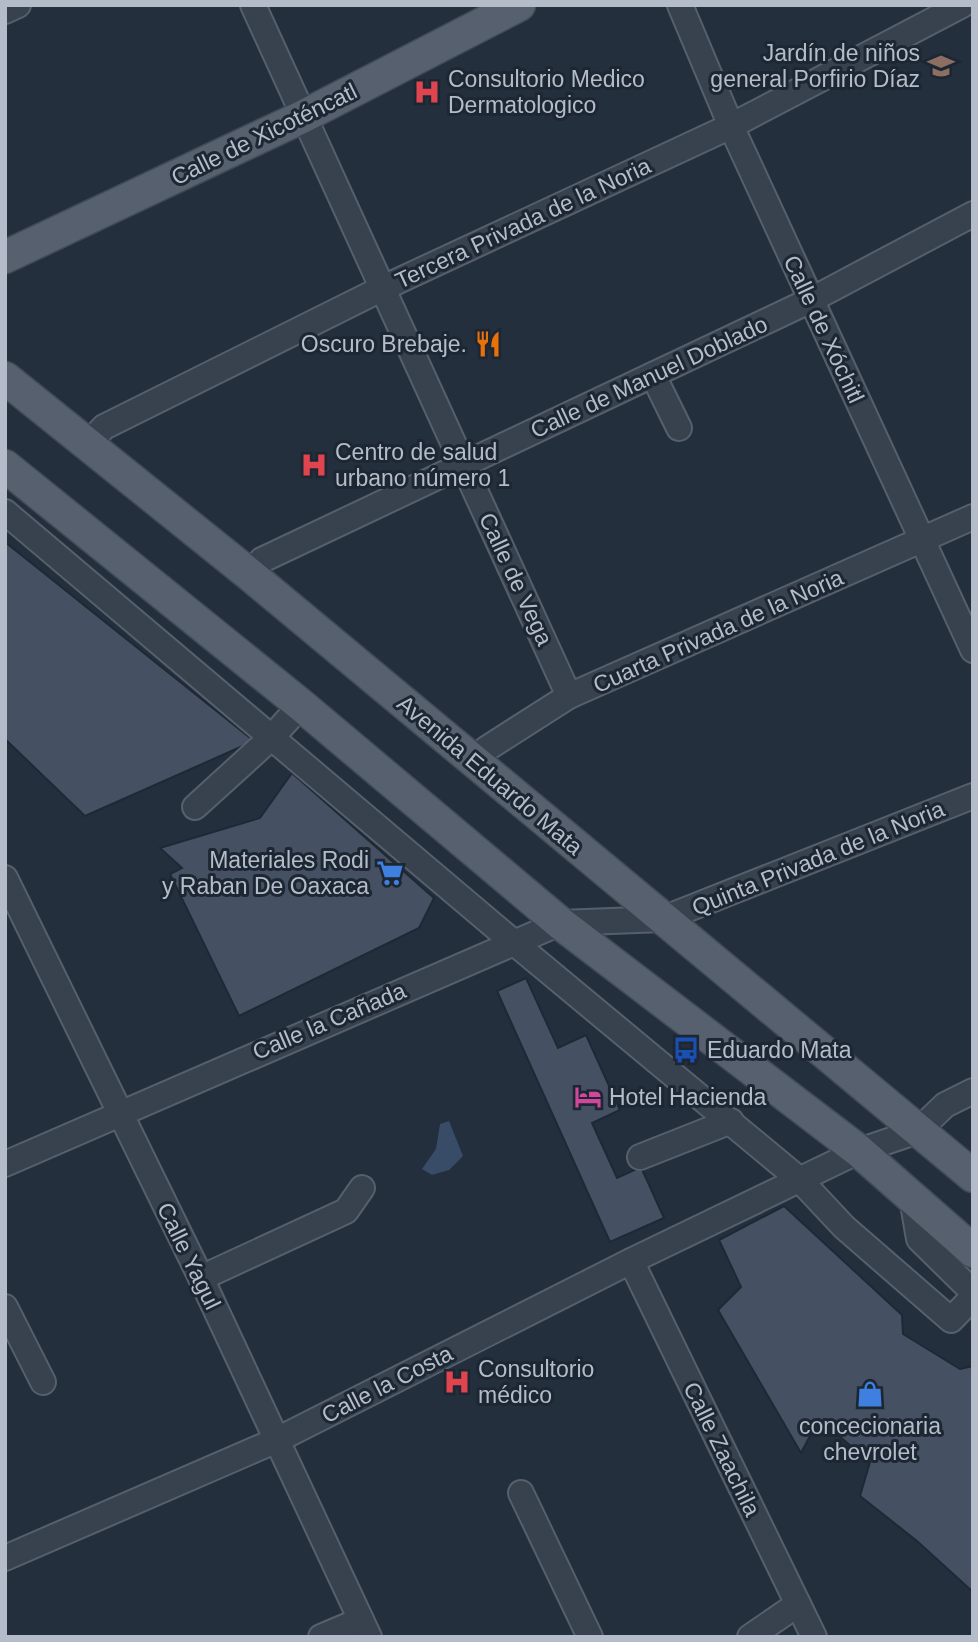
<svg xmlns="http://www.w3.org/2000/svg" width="978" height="1642" font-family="Arial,sans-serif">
  <rect width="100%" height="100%" fill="#242f3e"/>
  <path fill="#394c67" d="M449 1121 463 1156 449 1170 432 1175 422 1169 436 1149 440 1124Z"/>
  <g fill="#455162" stroke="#1f2835" stroke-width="2">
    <path d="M5 542 254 741 85 816 5 739Z"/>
    <path d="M292 773 434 898 419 928 239 1016 170 874 182 868 160 848 260 818Z"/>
    <path d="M526 978 558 1048 586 1035 620 1110 592 1123 617 1178 641 1167 664 1218 610 1242 497 991Z"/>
    <path d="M784 1206 902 1315 903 1334 960 1369 973 1366V1592L917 1541 860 1496 870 1462 819 1419 801 1453 718 1310 741 1287 719 1240Z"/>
  </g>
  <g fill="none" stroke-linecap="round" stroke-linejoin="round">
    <g stroke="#565f6c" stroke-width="28">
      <g id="minor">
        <path d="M253 5 569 696"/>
        <path d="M680 5 731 126 973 650"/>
        <path d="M5 11 18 5"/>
        <path d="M653 375 679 428"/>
        <path d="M87 445 104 427 381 289 731 126 962 5"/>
        <path d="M5 512 512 941 800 1180 844 1227 951 1320 973 1297"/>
        <path d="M249 574 262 560 811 300 973 214"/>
        <path d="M474 763 486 749 569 696 973 517"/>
        <path d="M195 807 273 736 301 705"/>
        <path d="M5 878 201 1278 369 1637"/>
        <path d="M640 1157 731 1121"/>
        <path d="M5 1164 560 923 663 919 973 796"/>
        <path d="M912 1198 919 1239 973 1292"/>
        <path d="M631 1261 814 1637"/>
        <path d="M201 1278 346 1211 362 1188"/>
        <path d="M5 1307 43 1382"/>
        <path d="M521 1493 590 1637"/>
        <path d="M5 1558 277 1440 631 1261 859 1151 918 1131 945 1105 973 1091"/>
        <path d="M321 1637 361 1620"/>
        <path d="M750 1637 798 1604"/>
      </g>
    </g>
    <g stroke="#414a57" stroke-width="35">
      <g id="major">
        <path d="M5 257 302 117 519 5"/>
        <path d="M5 378 249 574 973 1176"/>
        <path d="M5 466 301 705 560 923 859 1151 973 1251"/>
      </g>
    </g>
    <use href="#minor" stroke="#38414e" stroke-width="24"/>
    <use href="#major" stroke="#56606e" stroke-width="32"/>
  </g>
  <defs>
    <g id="school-bare" transform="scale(2.1)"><path d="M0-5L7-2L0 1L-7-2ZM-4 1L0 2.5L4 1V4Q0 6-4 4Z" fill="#8d6e63" stroke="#1d2633" stroke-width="2.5" paint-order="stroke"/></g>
    <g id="hospital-bare" transform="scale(2.1)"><path d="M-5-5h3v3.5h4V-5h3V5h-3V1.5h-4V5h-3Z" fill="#e0444e" stroke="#1d2633" stroke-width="2.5" paint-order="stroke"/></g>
    <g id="restaurant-bare" transform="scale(2.1)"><path d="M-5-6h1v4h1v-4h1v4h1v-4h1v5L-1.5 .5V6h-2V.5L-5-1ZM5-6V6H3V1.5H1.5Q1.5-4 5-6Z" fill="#e8710a" stroke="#1d2633" stroke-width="2.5" paint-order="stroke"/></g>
    <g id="supermarket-bare" transform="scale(2.1)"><path d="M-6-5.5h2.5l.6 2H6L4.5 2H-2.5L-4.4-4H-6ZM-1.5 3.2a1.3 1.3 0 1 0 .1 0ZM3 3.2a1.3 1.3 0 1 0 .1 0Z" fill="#3f7fe0" stroke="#1d2633" stroke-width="2.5" paint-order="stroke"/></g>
    <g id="bus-bare" transform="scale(2.1)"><path d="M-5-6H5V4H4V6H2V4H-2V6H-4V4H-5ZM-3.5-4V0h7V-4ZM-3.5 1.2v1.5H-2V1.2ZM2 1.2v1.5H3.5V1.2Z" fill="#1a4fb4" stroke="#1d2633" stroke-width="2.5" paint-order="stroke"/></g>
    <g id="hotel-bare" transform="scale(2.1)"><path d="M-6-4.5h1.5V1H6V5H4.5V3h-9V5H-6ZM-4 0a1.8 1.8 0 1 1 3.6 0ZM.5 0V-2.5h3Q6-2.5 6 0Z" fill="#d1479c" stroke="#1d2633" stroke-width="2.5" paint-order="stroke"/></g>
    <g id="shop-bare" transform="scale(2.1)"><path d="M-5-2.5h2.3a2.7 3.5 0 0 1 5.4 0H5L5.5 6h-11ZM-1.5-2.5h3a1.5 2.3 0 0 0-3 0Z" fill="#3f7fe0" stroke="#1d2633" stroke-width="2.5" paint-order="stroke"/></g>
  </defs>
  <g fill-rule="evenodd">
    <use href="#school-bare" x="941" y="66"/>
    <use href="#hospital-bare" x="427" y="92"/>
    <use href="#restaurant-bare" x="488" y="344"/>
    <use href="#hospital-bare" x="314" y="465"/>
    <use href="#supermarket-bare" x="390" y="873"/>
    <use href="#bus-bare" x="686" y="1050"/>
    <use href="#hotel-bare" x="588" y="1097"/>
    <use href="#hospital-bare" x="457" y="1382"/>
    <use href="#shop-bare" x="870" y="1394"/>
  </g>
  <g text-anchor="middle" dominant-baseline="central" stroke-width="6" stroke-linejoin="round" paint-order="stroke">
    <g font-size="23" fill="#b4bcc9" stroke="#1d2633" text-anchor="start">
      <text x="920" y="53" text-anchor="end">Jardín de niños<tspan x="920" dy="26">general Porfirio Díaz</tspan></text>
      <text x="448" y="79">Consultorio Medico<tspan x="448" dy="26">Dermatologico</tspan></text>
      <text x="467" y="344" text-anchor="end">Oscuro Brebaje.</text>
      <text x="335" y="452">Centro de salud<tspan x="335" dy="26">urbano número 1</tspan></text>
      <text x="369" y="860" text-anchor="end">Materiales Rodi<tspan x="369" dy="26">y Raban De Oaxaca</tspan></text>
      <text x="707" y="1050">Eduardo Mata</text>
      <text x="609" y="1097">Hotel Hacienda</text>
      <text x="478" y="1369">Consultorio<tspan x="478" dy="26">médico</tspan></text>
      <text x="870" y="1426" text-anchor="middle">concecionaria<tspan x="870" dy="26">chevrolet</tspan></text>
    </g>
    <g font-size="23" fill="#b4bcc9" stroke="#1d2633">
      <text transform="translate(264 134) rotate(-26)">Calle de Xicoténcatl</text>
      <text transform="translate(523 223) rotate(-25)">Tercera Privada de la Noria</text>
      <text transform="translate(824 329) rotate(65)">Calle de Xóchitl</text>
      <text transform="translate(649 377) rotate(-25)">Calle de Manuel Doblado</text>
      <text transform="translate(516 579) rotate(65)">Calle de Vega</text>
      <text transform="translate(718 631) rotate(-24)">Cuarta Privada de la Noria</text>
      <text transform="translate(490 775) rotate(40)">Avenida Eduardo Mata</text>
      <text transform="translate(818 858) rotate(-22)">Quinta Privada de la Noria</text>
      <text transform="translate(329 1021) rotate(-23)">Calle la Cañada</text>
      <text transform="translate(189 1256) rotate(64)">Calle Yagul</text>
      <text transform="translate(387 1384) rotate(-27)">Calle la Costa</text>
      <text transform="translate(722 1449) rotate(64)">Calle Zaachila</text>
    </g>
  </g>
  <rect width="978" height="1642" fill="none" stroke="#b4bcc9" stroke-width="14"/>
</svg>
